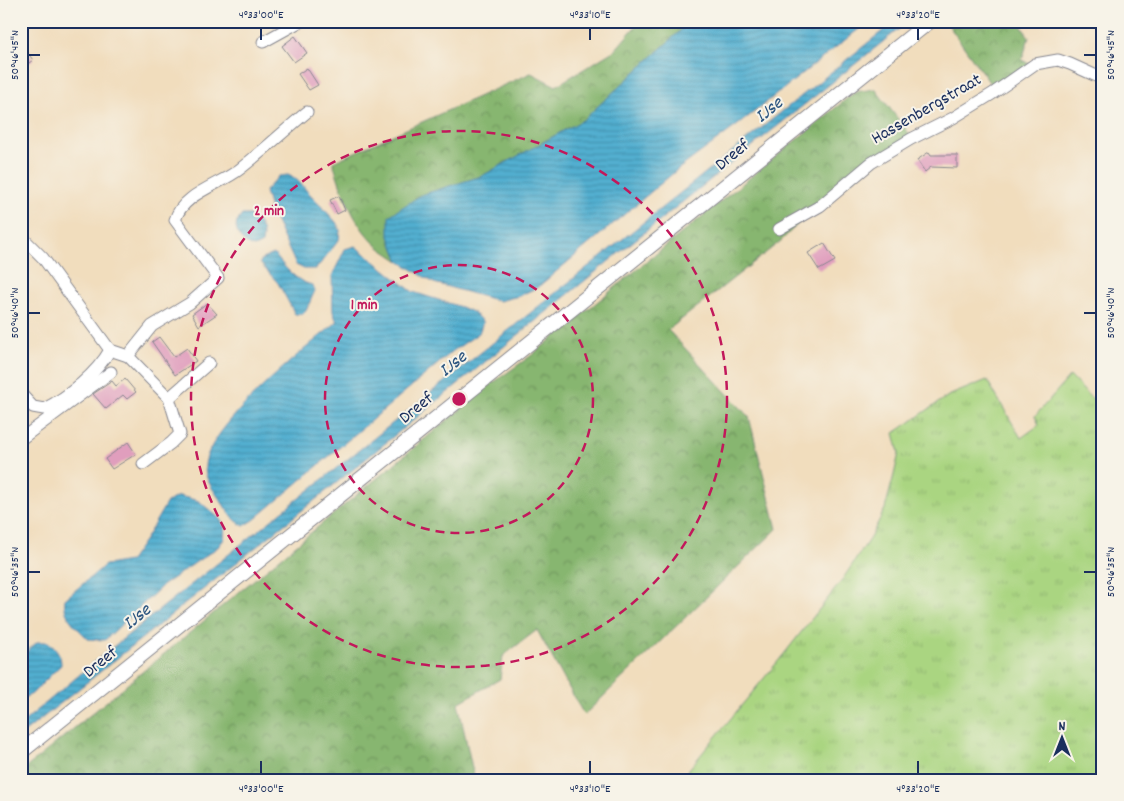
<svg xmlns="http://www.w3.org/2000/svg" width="1124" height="801" font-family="Dekko,sans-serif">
  <defs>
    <pattern id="grass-tufts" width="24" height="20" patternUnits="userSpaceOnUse" patternTransform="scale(1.25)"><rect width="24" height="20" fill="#aad581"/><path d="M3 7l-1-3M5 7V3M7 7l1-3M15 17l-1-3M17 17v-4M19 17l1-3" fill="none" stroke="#92b772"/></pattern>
    <pattern id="forest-crowns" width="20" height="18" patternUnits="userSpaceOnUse" patternTransform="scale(1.25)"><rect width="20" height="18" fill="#87b66f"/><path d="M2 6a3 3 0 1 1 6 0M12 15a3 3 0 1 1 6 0" fill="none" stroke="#6e945e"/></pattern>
    <pattern id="water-rules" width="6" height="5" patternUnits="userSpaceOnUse" patternTransform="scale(1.25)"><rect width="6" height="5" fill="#52afd0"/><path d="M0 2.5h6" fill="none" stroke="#438fac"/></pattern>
  </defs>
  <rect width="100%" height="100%" fill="#f7f3e8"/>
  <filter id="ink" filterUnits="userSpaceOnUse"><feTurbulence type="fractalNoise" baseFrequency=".02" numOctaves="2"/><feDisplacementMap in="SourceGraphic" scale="10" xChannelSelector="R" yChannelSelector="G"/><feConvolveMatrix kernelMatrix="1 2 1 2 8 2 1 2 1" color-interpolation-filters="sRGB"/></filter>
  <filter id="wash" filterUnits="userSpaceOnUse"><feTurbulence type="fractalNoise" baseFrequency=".0096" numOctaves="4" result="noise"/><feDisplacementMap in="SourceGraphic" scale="20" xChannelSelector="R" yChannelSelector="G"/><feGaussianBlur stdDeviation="1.12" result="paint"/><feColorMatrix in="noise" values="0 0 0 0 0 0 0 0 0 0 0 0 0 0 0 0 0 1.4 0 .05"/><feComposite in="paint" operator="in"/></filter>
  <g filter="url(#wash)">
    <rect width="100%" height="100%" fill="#f1ddbd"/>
    <path fill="url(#grass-tufts)" stroke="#628270" d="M1070 376 1089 396 1103 405V780H680L784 654 840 583 870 538 885 509 894 475 899 453 894 433 948 396 987 380 1021 438 1039 425 1035 416Z"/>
    <g fill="url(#forest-crowns)" stroke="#517266">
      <path d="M640 21H691L583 120 482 176 421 195 389 236 399 261C393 257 386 252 380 248 354 227 342 192 333 162L531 73 556 86 615 50Z"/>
      <path d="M954 21H1018L1029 37 1022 60 1029 64 994 89 949 26Z"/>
      <path d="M875 89 911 136 811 210 782 240 668 330 749 417 777 529 584 715 537 630 503 656 500 679 458 703 474 777 472 780H21V772L490 385 532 355 855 92Z"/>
    </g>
    <g fill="url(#water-rules)" stroke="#366f97">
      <path d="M691 21H869L739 124 677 170 538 287 519 296 499 301 434 283 399 261 389 236V216L421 195 482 176 583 120Z"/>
      <path d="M895 21H909L630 244 340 480 21 735V724L103 655Z"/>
      <path d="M288 175 296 179 336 222 340 230 339 240 316 269H304L296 265 270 209 265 191 279 176Z"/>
      <path d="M242 215H251C260 224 265 229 262 243L254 247C245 245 233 233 237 222 238 220 240 218 242 215Z"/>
      <path d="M355 246 413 292 461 307 474 313 483 322 479 333 453 351 254 520 244 526C232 520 226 508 219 498 212 488 205 479 205 467 205 428 307 347 337 322L333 312 332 276 345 249Z"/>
      <path d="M274 254C285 267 295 281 312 285L315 291C311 298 308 309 303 314H295L278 283 260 263 262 259Z"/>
      <path d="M179 496 199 501 220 519 225 528 224 539 218 547 163 585 105 640 88 639C77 627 62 617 65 599L105 565 130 561 146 538 167 502Z"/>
      <path d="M37 642H48C57 649 61 654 61 665L32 694 21 699V657Z"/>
    </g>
    <g id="blocks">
      <g fill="#e09ebd">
        <path d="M295 36 307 53 294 62 282 46Z"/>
        <path d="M21 44 33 60 21 69Z"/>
        <path d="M307 68 318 85 309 90 298 74Z"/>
        <path d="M929 152 931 155H957V168L931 167 925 172 917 160Z"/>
        <path d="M339 196 345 210 337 214 330 200Z"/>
        <path d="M824 243 835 261 819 270 808 253Z"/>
        <path d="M207 303 217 314 199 326 192 314Z"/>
        <path d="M159 337 174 357 187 348 196 361 175 375 152 342Z"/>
        <path d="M125 379 136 392 127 399 123 395 106 409 93 394 112 381 116 386Z"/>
        <path d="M128 442 136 454 112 469 105 459Z"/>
      </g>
    </g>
  </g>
  <g filter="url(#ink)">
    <use href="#blocks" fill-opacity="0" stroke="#86868e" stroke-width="1"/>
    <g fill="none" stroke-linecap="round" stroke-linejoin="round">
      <g stroke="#86868e" stroke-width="13">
        <g id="minor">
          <path d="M263 42 301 21"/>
          <path d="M779 229 820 206 871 163 911 139 953 118 992 94 1035 64 1058 60 1070 64 1103 79"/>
          <path d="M21 236 43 258 110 350"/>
          <path d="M128 356 152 326 190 303 218 278 175 220C183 193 220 185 240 169 263 151 284 131 307 112"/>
          <path d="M21 394 33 407 44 409C68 397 97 373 110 350L128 356 169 398 180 434 171 443 143 464"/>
          <path d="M169 398 209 363"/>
          <path d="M21 439 111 372"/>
        </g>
      </g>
      <g stroke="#86868e" stroke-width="16">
        <path id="major" d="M21 752 930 21"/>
      </g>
      <use href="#minor" stroke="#fff" stroke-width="11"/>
      <use href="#major" stroke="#fff" stroke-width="14"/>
    </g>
  </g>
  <path fill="none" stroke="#1b2f5e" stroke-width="2" d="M261 28V40M590 28V40M918 28V40M28 55H40M1084 55H1096M28 313H40M1084 313H1096M28 572H40M1084 572H1096M261 761V774M590 761V774M918 761V774"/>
  <g fill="none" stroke="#c2185b" stroke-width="2.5" stroke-dasharray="9 6">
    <circle cx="459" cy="399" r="134"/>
    <circle cx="459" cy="399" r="268"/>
  </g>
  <g text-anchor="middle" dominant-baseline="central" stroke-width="4" stroke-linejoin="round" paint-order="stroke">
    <g font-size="18" fill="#1b2f5e" stroke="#f7f3e8">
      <text transform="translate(927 110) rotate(-30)">Hassenbergstraat</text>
      <text transform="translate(733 156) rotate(-39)">Dreef</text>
      <text transform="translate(417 409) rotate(-39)">Dreef</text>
      <text transform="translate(101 663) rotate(-39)">Dreef</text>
    </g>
    <g font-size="19" font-style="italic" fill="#2c5580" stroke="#f7f3e8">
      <text transform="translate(770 111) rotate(-39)">IJse</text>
      <text transform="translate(454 365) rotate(-39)">IJse</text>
      <text transform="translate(138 618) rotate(-39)">IJse</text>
    </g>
  </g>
  <circle cx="459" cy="399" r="8" fill="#c2185b" stroke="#f7f3e8" stroke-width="2.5"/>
  <g font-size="15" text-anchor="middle" font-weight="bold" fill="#c2185b" stroke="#f7f3e8" stroke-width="4" stroke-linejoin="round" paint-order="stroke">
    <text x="269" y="215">2 min</text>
    <text x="364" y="309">1 min</text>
  </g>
  <rect width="1124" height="801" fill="none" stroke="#f7f3e8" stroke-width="55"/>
  <g transform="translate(1062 738)" stroke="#f7f3e8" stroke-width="4" paint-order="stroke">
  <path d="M0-4L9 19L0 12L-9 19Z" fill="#1b2f5e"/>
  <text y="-8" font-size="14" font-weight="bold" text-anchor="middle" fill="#1b2f5e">N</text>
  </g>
  <rect x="28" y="28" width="1068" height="746" fill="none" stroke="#1b2f5e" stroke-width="2"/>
  <g font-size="12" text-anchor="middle" fill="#1b2f5e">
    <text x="261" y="18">4°33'00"E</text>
    <text x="590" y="18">4°33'10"E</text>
    <text x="918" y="18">4°33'20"E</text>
    <text transform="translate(14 55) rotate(-90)" y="4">50°46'45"N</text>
    <text transform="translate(1110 55) rotate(-90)" y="4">50°46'45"N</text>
    <text transform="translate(14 313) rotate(-90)" y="4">50°46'40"N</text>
    <text transform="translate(1110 313) rotate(-90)" y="4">50°46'40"N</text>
    <text transform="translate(14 572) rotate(-90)" y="4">50°46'35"N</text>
    <text transform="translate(1110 572) rotate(-90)" y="4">50°46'35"N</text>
    <text x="261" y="792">4°33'00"E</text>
    <text x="590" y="792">4°33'10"E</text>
    <text x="918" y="792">4°33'20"E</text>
  </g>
</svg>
